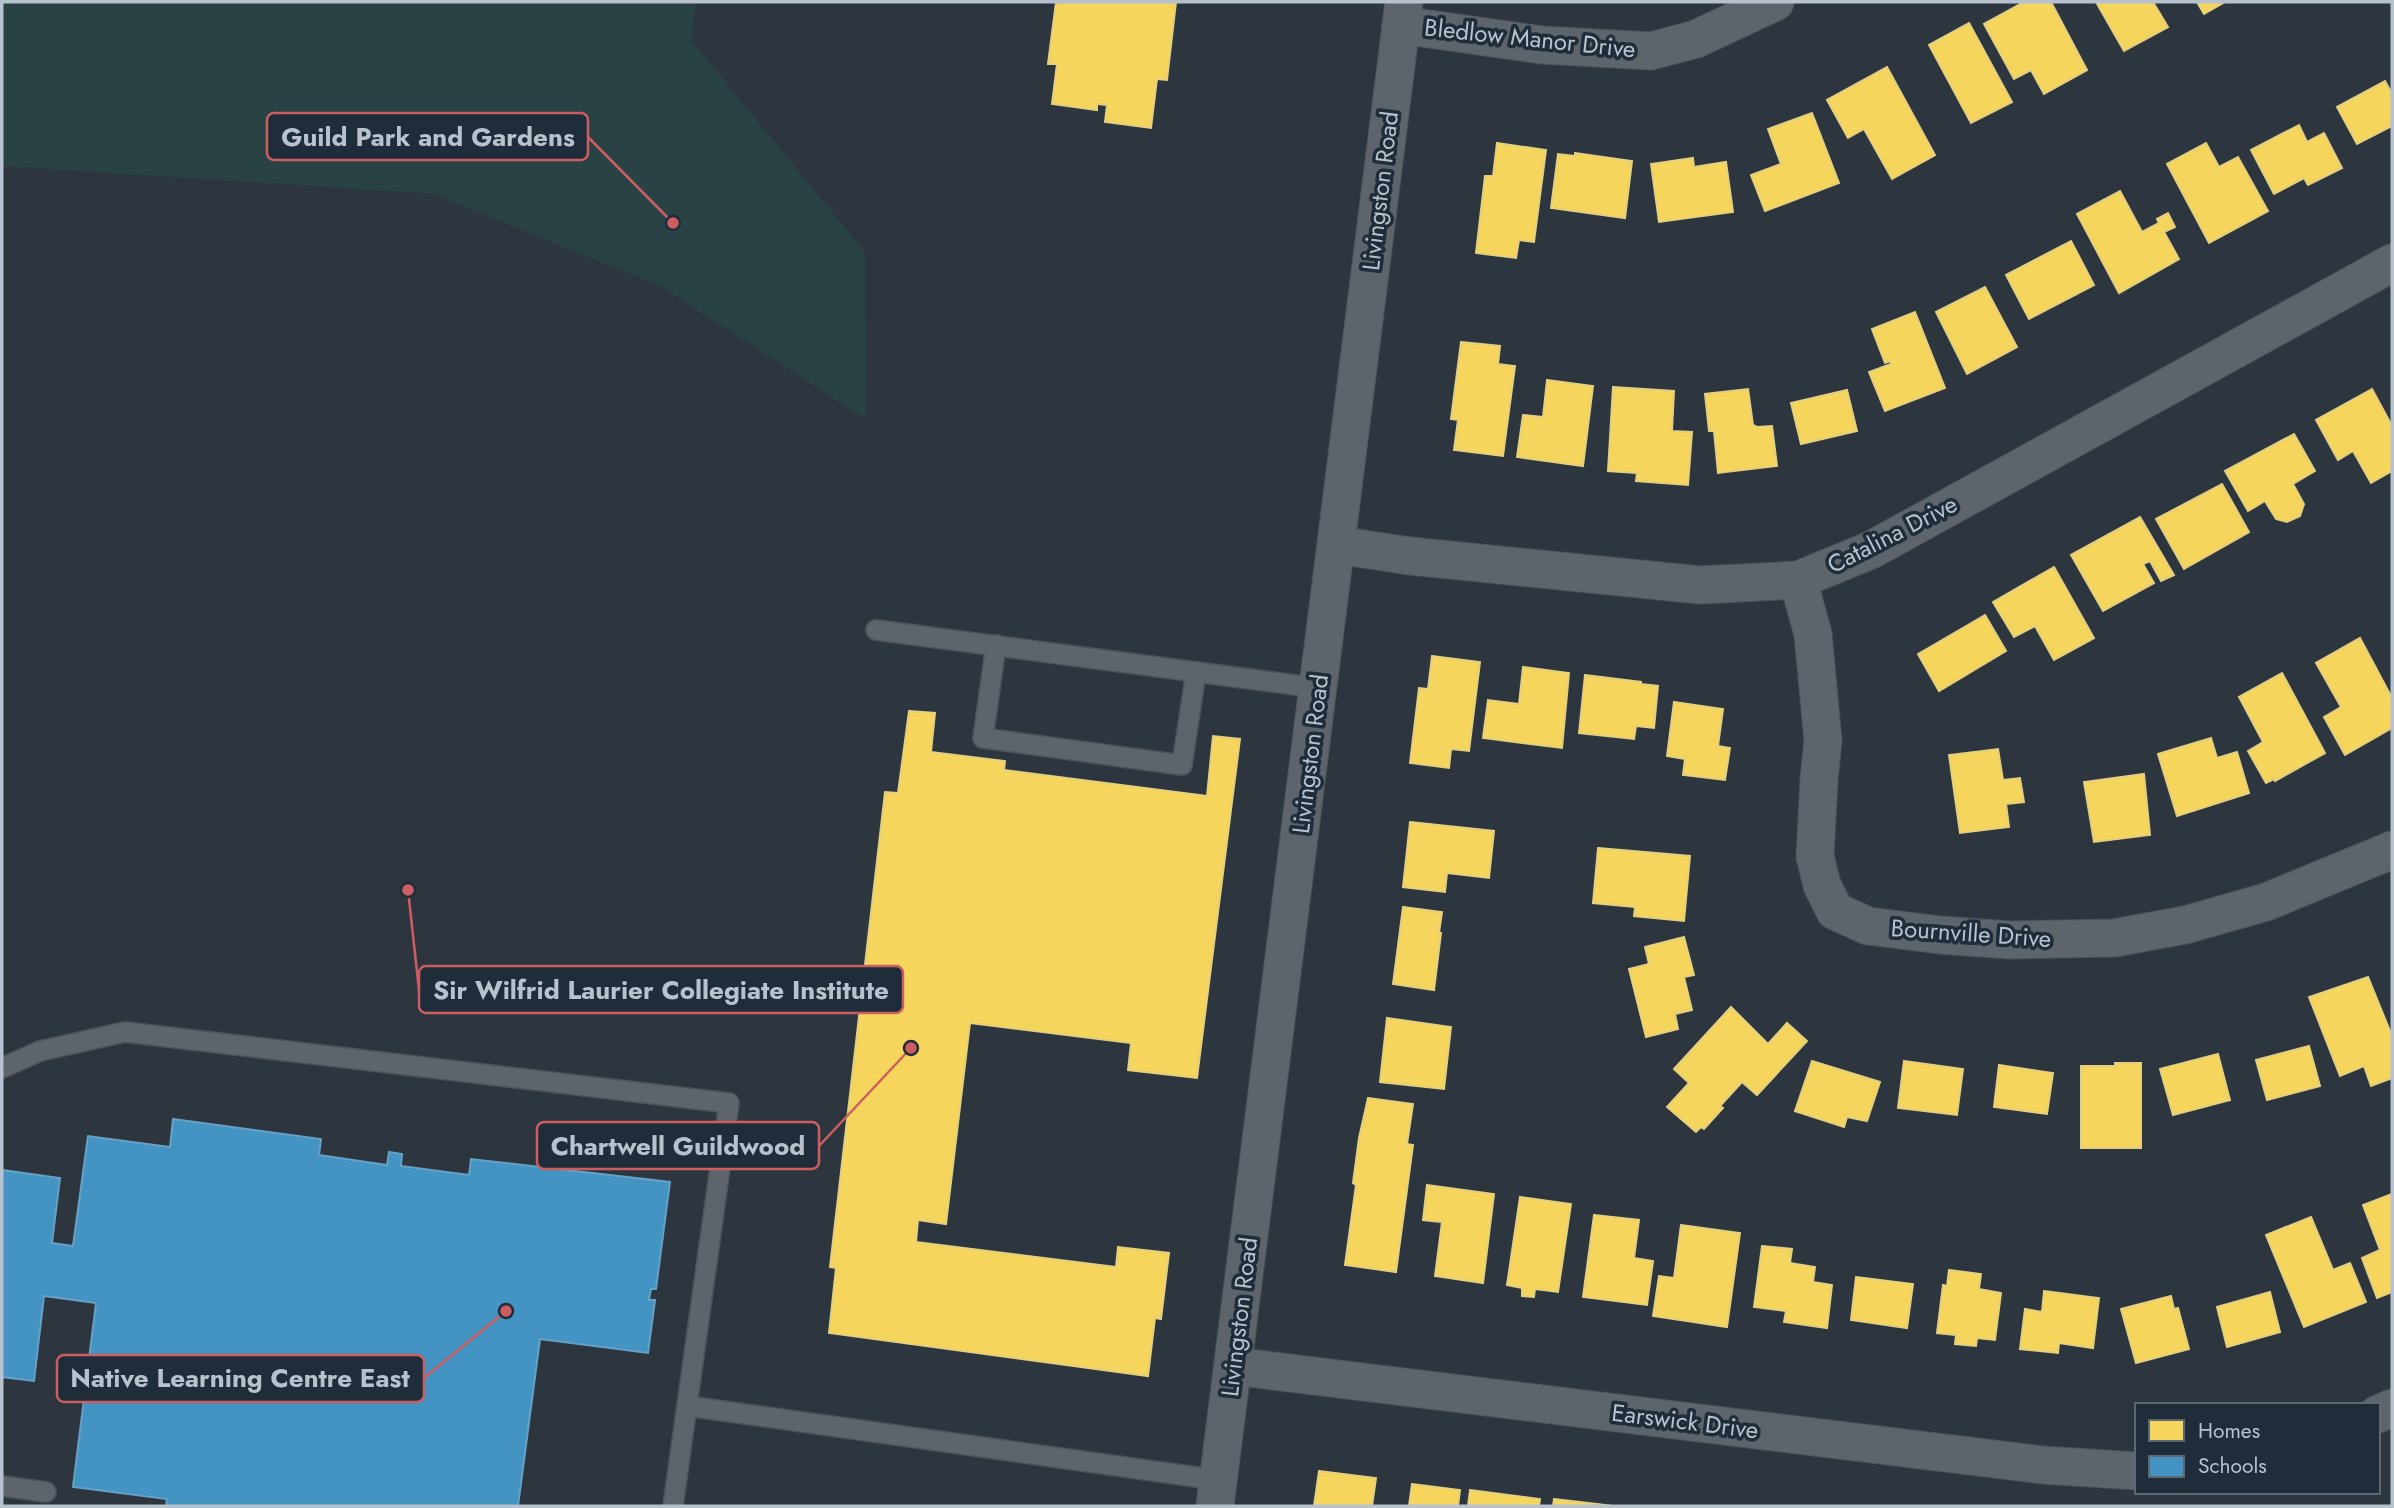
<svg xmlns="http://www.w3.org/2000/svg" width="2394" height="1508" font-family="Jost,sans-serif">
  <rect width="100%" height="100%" fill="#2d363e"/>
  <path fill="#294345" d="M2 2H696L691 40 865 252 866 419 662 287 434 194 2 166Z"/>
  <g fill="#f6d55c" stroke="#e3cf7e" stroke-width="2">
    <path d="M1056 2H1176L1167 80 1157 79 1151 128 1105 122 1107 105 1097 104V110L1052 104 1057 64H1048Z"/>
    <path d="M2024 2H2051L2087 70 2044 94 2031 70 2014 79 1984 24Z"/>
    <path d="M2096 2H2153L2168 27 2124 51Z"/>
    <path d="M2197 2H2225L2204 14Z"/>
    <path d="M1969 23 2012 102 1971 123 1929 45Z"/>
    <path d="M1887 67 1935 155 1892 179 1864 129 1848 138 1827 100Z"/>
    <path d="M2385 81 2392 94V126L2357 144 2337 107Z"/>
    <path d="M1812 113 1839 183 1765 211 1751 175 1781 164 1768 129Z"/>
    <path d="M2299 125 2307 142 2324 133 2342 168 2308 185 2304 178 2274 194 2251 150Z"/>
    <path d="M1497 143 1546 150 1534 242 1519 240 1516 258 1476 253 1485 176H1493Z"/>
    <path d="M2206 143 2219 167 2238 157 2268 211 2209 243 2167 164Z"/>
    <path d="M1575 153 1632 161 1625 218 1551 208 1558 154 1575 156Z"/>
    <path d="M1693 158 1694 167 1726 162 1733 212 1659 222 1651 164Z"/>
    <path d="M2120 191 2142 232 2159 223 2157 219 2168 213 2175 227 2164 232 2179 259 2119 293 2077 214Z"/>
    <path d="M2071 241 2094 285 2029 319 2006 275Z"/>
    <path d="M1985 287 2017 347 1967 374 1936 312Z"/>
    <path d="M1915 312 1945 388 1885 411 1869 372 1891 364 1890 361 1885 363 1872 329Z"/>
    <path d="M1461 342 1500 346 1498 364 1515 366 1503 456 1454 450 1458 420 1451 419Z"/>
    <path d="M1547 380 1593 386 1583 466 1517 457 1523 415 1543 417Z"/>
    <path d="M1613 387 1674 391 1672 431 1692 432 1688 485 1636 481 1637 473 1608 471Z"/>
    <path d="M1748 389 1753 425 1757 427 1772 426 1777 466 1718 473 1714 431H1709L1705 394Z"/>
    <path d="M2372 389 2392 426V471L2371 483 2353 451 2338 460 2316 420Z"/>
    <path d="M1847 390 1857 431 1801 444 1791 403Z"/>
    <path d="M2294 434 2315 471 2293 484 2304 504 2300 516 2287 522 2276 519 2265 501 2248 511 2225 471Z"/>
    <path d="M2222 484 2249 532 2184 569 2156 519Z"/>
    <path d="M2140 517 2174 575 2161 581 2150 561 2143 564 2154 583 2103 611 2071 555Z"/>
    <path d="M2054 567 2094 638 2054 660 2035 626 2014 637 1993 602Z"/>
    <path d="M1985 615 2006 651 1939 691 1918 654Z"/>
    <path d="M2360 638 2392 698V728L2345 755 2324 717 2341 707 2316 663Z"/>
    <path d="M1432 656 1480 662 1469 751 1451 749 1449 768 1410 763 1419 688 1428 689Z"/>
    <path d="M1523 667 1569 673 1562 748 1483 738 1488 700 1519 704Z"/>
    <path d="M2282 673 2325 753 2275 781 2274 779 2266 783 2248 751 2263 742 2239 697Z"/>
    <path d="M1585 675 1641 682V684L1658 686 1654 728 1636 726 1634 739 1579 733Z"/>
    <path d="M1674 702 1723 709 1718 746 1730 748 1725 780 1683 775 1685 759 1667 756Z"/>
    <path d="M909 711 935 713 931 752 1005 761 1004 770 1207 796 1213 736 1240 739 1197 1078 1128 1070 1131 1043 970 1023 946 1224 918 1220 916 1242 1116 1267 1118 1247 1169 1253 1161 1319 1155 1318 1148 1376 829 1333 836 1268 830 1267 885 792 898 793Z"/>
    <path d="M2211 738 2217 758 2237 752 2249 793 2177 816 2158 754Z"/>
    <path d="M1998 749 2003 780 2020 778 2024 802 2006 804 2009 827 1960 833 1949 755Z"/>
    <path d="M2144 774 2150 835 2094 842 2084 782Z"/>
    <path d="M1410 822 1494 831 1489 878 1447 873 1445 892 1403 887Z"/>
    <path d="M1598 848 1690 856 1684 921 1634 916 1635 907 1593 903Z"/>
    <path d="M1403 907 1442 912 1439 933H1441L1434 990 1393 984Z"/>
    <path d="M1684 937 1694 975 1684 977 1692 1010 1675 1014 1678 1029 1646 1037 1629 969 1649 964 1645 947Z"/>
    <path d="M2368 977 2392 1036V1078L2371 1086 2364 1066 2340 1076 2309 997Z"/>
    <path d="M1731 1007 1768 1044 1787 1023 1807 1041 1757 1095 1742 1082 1720 1106 1723 1108 1704 1129 1701 1127 1696 1132 1667 1107 1689 1083 1674 1069Z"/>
    <path d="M1387 1018 1451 1027 1444 1089 1380 1082Z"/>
    <path d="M2309 1046 2320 1086 2267 1100 2256 1060Z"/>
    <path d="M2218 1054 2230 1100 2173 1115 2160 1069Z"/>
    <path d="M1812 1061 1880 1082 1867 1121 1847 1117 1844 1127 1795 1111Z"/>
    <path d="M1904 1061 1963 1069 1957 1115 1898 1108Z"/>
    <path d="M2115 1063H2141V1148H2081V1066H2115Z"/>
    <path d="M1999 1065 2053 1073 2047 1114 1994 1107Z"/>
    <path d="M1368 1098 1413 1104 1407 1144 1413 1145 1396 1272 1345 1265 1356 1185 1353 1183 1359 1138Z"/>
    <path d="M1427 1185 1494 1194 1483 1283 1435 1276 1442 1222 1423 1220Z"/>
    <path d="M2392 1194V1292L2377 1298 2362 1258 2380 1250 2363 1205Z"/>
    <path d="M1520 1197 1571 1204 1558 1292 1535 1289 1534 1297 1522 1296V1288L1507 1285Z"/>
    <path d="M1594 1215 1639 1220 1634 1258 1653 1261 1647 1305 1583 1297Z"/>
    <path d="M2311 1217 2333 1270 2350 1263 2366 1302 2304 1327 2266 1235Z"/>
    <path d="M1681 1225 1740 1233 1727 1327 1653 1316 1659 1276 1674 1278Z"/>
    <path d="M1762 1246 1792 1249 1790 1263 1815 1267 1813 1282 1832 1285 1827 1328 1784 1322 1786 1311 1754 1307Z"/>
    <path d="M1949 1270 1981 1274 1979 1289 2001 1293 1995 1340 1977 1338 1976 1346 1955 1344 1956 1335 1937 1333 1943 1285 1947 1286Z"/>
    <path d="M1856 1277 1913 1284 1907 1328 1851 1320Z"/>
    <path d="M2044 1291 2099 1298 2093 1348 2059 1343 2058 1353 2020 1349 2025 1309 2042 1312Z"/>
    <path d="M2270 1292 2280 1332 2227 1347 2217 1307Z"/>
    <path d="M2171 1296 2174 1309 2178 1308 2189 1349 2136 1363 2121 1309Z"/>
    <path d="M1319 1471 1376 1478 1372 1506H1314Z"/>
    <path d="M1412 1484 1460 1490 1458 1506H1409Z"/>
    <path d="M1470 1490 1540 1499 1539 1506H1468Z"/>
    <path d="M1554 1499 1597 1504 1613 1506H1553Z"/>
  </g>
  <path fill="#4393c3" stroke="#66a1c6" stroke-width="2" d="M173 1119 321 1139 319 1155 387 1165 389 1152 402 1154 401 1166 469 1175 471 1159 670 1182 656 1289H651L649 1300H655L648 1353 540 1339 518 1506H166L167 1499 73 1487 96 1303 44 1296 34 1381 2 1377V1170L60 1178 52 1243 73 1246 88 1136 170 1147Z"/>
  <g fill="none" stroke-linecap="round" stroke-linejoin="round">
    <g stroke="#4c5258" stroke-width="22">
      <g id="service">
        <path d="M876 630 1318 688"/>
        <path d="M996 645 983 738 1182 765 1196 672"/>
        <path d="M2 1068 40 1051 125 1032 729 1103 673 1506"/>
        <path d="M687 1406 1218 1480"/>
        <path d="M2 1486 46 1492"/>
      </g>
    </g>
    <g stroke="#4c5258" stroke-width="39">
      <g id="minor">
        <path d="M1401 25 1542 45 1651 51 1696 39 1775 2"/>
        <path d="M1337 545 1410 556 1700 585 1798 580 1871 550 2392 263"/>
        <path d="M1798 580 1813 634 1823 741 1819 779 1815 856 1822 885 1835 911 1868 926 1940 935 2010 940 2114 938 2185 925 2266 902 2392 850"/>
        <path d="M1233 1366 2043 1465 2137 1471"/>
        <path d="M2378 1414 2392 1408"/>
        <path d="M1215 1506 1404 2"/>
      </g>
    </g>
    <use href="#service" stroke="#5e646b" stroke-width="19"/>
    <use href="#minor" stroke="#5e646b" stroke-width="37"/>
  </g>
  <g text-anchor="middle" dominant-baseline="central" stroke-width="7" stroke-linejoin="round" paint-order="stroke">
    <g font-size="24" fill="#b8c2ce" stroke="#1f2d3a">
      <text transform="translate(1530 38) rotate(6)">Bledlow Manor Drive</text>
      <text transform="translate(1380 191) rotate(-83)">Livingston Road</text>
      <text transform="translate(1892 534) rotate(-27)">Catalina Drive</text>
      <text transform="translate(1310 754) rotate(-83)">Livingston Road</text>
      <text transform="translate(1971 933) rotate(4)">Bournville Drive</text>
      <text transform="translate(1239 1317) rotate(-83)">Livingston Road</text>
      <text transform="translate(1685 1421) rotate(7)">Earswick Drive</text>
    </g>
  </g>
  <path fill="none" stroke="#cc5e62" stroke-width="2.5" d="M673 223L588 137M408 890L419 990M911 1048L819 1146M506 1311L424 1378"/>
  <g fill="#cc5e62" stroke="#1f2d3a" stroke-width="2.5">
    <circle cx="673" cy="223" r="7"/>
    <circle cx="408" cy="890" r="7"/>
    <circle cx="911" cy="1048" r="7"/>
    <circle cx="506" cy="1311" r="7"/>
  </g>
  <g fill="#1f2d3a" stroke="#cc5e62" stroke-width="2.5">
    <rect x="267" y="113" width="321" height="47" rx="7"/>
    <rect x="419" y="966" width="484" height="47" rx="7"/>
    <rect x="537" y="1122" width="282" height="47" rx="7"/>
    <rect x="57" y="1355" width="367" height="47" rx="7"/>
  </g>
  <g font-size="26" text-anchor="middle" font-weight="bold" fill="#b8c2ce">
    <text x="428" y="146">Guild Park and Gardens</text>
    <text x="661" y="999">Sir Wilfrid Laurier Collegiate Institute</text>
    <text x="678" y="1155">Chartwell Guildwood</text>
    <text x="240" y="1387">Native Learning Centre East</text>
  </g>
  <rect width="2394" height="1508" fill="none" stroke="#b8c2ce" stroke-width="7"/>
  <rect x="2135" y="1403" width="245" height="91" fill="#1f2d3a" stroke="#5c6975" stroke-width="2"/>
  <rect x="2149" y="1420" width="35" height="21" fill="#f6d55c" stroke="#5c6975" stroke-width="2"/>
  <text x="2198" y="1438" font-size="21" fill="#b8c2ce">Homes</text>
  <rect x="2149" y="1456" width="35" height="21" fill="#4393c3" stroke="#5c6975" stroke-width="2"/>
  <text x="2198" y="1473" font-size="21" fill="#b8c2ce">Schools</text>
</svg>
